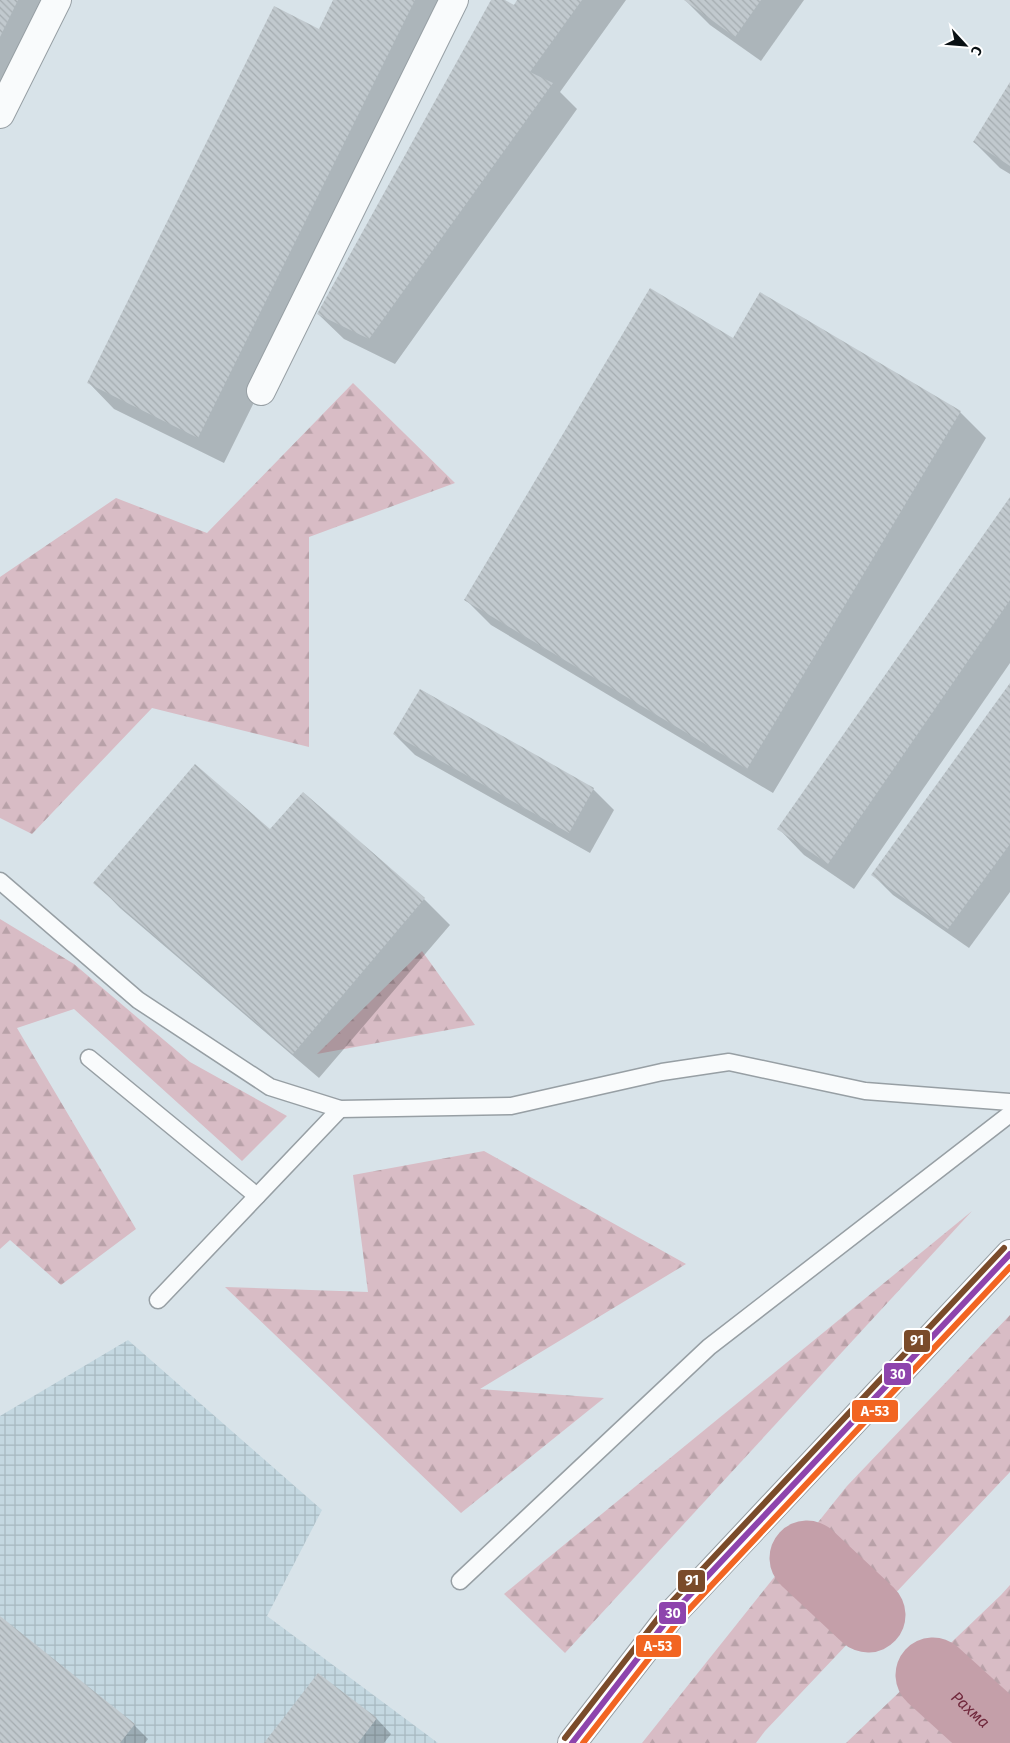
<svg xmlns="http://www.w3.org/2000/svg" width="1010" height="1743" font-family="'Fira Sans',sans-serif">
  <defs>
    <pattern id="industrial-grid" width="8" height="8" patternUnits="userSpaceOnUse" patternTransform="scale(1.25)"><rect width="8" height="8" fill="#c4d8e1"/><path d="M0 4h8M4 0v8" fill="none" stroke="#a7b8c0"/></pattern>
    <pattern id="forest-firs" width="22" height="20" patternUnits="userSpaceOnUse" patternTransform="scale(1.25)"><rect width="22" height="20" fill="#d8bcc5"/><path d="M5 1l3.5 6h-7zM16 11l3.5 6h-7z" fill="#b8a1a8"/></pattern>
    <pattern id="building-back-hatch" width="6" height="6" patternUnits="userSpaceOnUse" patternTransform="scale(1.25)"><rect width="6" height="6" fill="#c1c9ce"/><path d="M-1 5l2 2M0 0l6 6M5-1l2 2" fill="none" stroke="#a4acb0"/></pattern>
  </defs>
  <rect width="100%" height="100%" fill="#d8e3e9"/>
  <path fill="url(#industrial-grid)" d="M128 1340 322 1510 267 1616 438 1743H0V1416Z"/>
  <g fill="url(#forest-firs)">
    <path d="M353 383 455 483 309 537V747L152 708 32 834 0 818V577L116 498 207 533Z"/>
    <path d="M0 919 74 964 190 1062 287 1116 242 1161 74 1009 17 1028 136 1229 61 1285 10 1240 0 1249Z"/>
    <path d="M422 951 475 1025 317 1054Z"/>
    <path d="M484 1151 686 1264 480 1389 604 1398 461 1513 225 1287 368 1292 353 1175Z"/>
    <path d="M972 1211 565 1653 504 1594Z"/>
    <path d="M1010 1315V1472L765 1731 756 1743H642L847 1486Z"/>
    <path d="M1010 1585V1743H846L1001 1595Z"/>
  </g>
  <g fill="#0003">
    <path d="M0 0H57L0 97Z"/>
    <path d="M335 0H453L224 463 114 409 89 383 319 30Z"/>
    <path d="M493 0H503L514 7 519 0H626L560 92 577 109 395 364 344 339 318 314Z"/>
    <path d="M685 0H804L761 61 710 25Z"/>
    <path d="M1010 84V174L1000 168 974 142Z"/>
    <path d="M734 340 960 412 986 438 773 793 491 625 465 599Z"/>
    <path d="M1010 499V663L854 889 804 855 779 829Z"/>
    <path d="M1010 685V892L969 948 893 895 873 875Z"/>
    <path d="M421 690 593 789 614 810 590 853 415 755 394 734Z"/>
    <path d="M303 794 424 899 450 925 319 1078 120 908 95 882 270 831Z"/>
    <path d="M0 1618 134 1725 148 1739 145 1743H0Z"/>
    <path d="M319 1675 377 1719 391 1734 384 1743H266Z"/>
  </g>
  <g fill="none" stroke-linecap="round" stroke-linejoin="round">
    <g stroke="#c49fa9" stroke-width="75">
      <path d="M807 1558 868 1615"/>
      <path id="s1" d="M933 1675 1008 1743"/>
    </g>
  </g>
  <g fill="url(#building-back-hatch)">
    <path d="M0 0H18L0 37Z"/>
    <path d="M333 0H415L198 438 87 383 274 6 319 29Z"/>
    <path d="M491 0H505L514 5 517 0H582L530 72 553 83 369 339 317 314Z"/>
    <path d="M684 0H761L735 37Z"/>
    <path d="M1010 82V166L973 142Z"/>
    <path d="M650 288 733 338 760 292 961 411 747 769 464 600Z"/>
    <path d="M1010 497V600L828 864 777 829Z"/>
    <path d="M1010 683V844L948 929 871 875Z"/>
    <path d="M420 689 594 788 569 833 393 734Z"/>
    <path d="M195 764 270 829 303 792 425 898 293 1054 93 883Z"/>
    <path d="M0 1616 135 1724 120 1743H0Z"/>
    <path d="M318 1673 377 1718 358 1743H264Z"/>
  </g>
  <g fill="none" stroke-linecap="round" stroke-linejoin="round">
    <g stroke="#979fa4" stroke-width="19">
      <g id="service">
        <path d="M0 881 138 1000 270 1087 340 1109 511 1106 662 1072 729 1062 865 1091 1010 1102"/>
        <path d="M89 1058 257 1196"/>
        <path d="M158 1300 340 1109"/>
        <path d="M460 1581 709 1347 1010 1114"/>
      </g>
    </g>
    <g stroke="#979fa4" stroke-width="30">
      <g id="minor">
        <path d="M0 114 57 0"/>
        <path d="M261 391 454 0"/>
        <path d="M572 1743 672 1614 1010 1254"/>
      </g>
    </g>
    <use href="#service" stroke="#f9fbfc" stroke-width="16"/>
    <use href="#minor" stroke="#f9fbfc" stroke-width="28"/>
    <g stroke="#fff" stroke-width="10">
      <path id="bus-1" d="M572 1743 672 1614 1010 1254"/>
    </g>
    <g stroke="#fff" stroke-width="10">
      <path id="bus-2" d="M583 1743 679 1620 1010 1267"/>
    </g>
    <g stroke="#fff" stroke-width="10">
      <path id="bus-3" d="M565 1738 666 1608 1004 1248"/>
    </g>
    <use href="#bus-1" stroke="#8e44ad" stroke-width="6"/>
    <use href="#bus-2" stroke="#f26522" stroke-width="6"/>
    <use href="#bus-3" stroke="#7a4b2a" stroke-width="6"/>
  </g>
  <g text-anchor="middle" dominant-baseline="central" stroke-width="4.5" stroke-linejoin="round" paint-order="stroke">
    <g font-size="16" font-style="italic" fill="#70283c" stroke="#fff">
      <text stroke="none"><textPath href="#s1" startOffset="51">Рахма</textPath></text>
    </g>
  </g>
  <g stroke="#fff" stroke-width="2">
    <rect x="903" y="1329" width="28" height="24" rx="5" fill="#7a4b2a"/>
    <rect x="883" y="1362" width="29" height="24" rx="5" fill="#8e44ad"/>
    <rect x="851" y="1399" width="48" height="24" rx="5" fill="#f26522"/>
    <rect x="677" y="1569" width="29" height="24" rx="5" fill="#7a4b2a"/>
    <rect x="658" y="1601" width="29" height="24" rx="5" fill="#8e44ad"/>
    <rect x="635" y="1634" width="47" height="24" rx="5" fill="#f26522"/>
  </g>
  <g font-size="14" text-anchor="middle" font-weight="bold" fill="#fff">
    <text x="917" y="1345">91</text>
    <text x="898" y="1379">30</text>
    <text x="875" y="1416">А-53</text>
    <text x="692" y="1585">91</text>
    <text x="673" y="1618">30</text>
    <text x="658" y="1651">А-53</text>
  </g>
  <g transform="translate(965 45) rotate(116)" stroke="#ffffff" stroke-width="4" paint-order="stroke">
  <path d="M0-4L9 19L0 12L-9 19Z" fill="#091013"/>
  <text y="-8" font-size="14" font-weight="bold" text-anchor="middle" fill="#091013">С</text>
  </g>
</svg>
